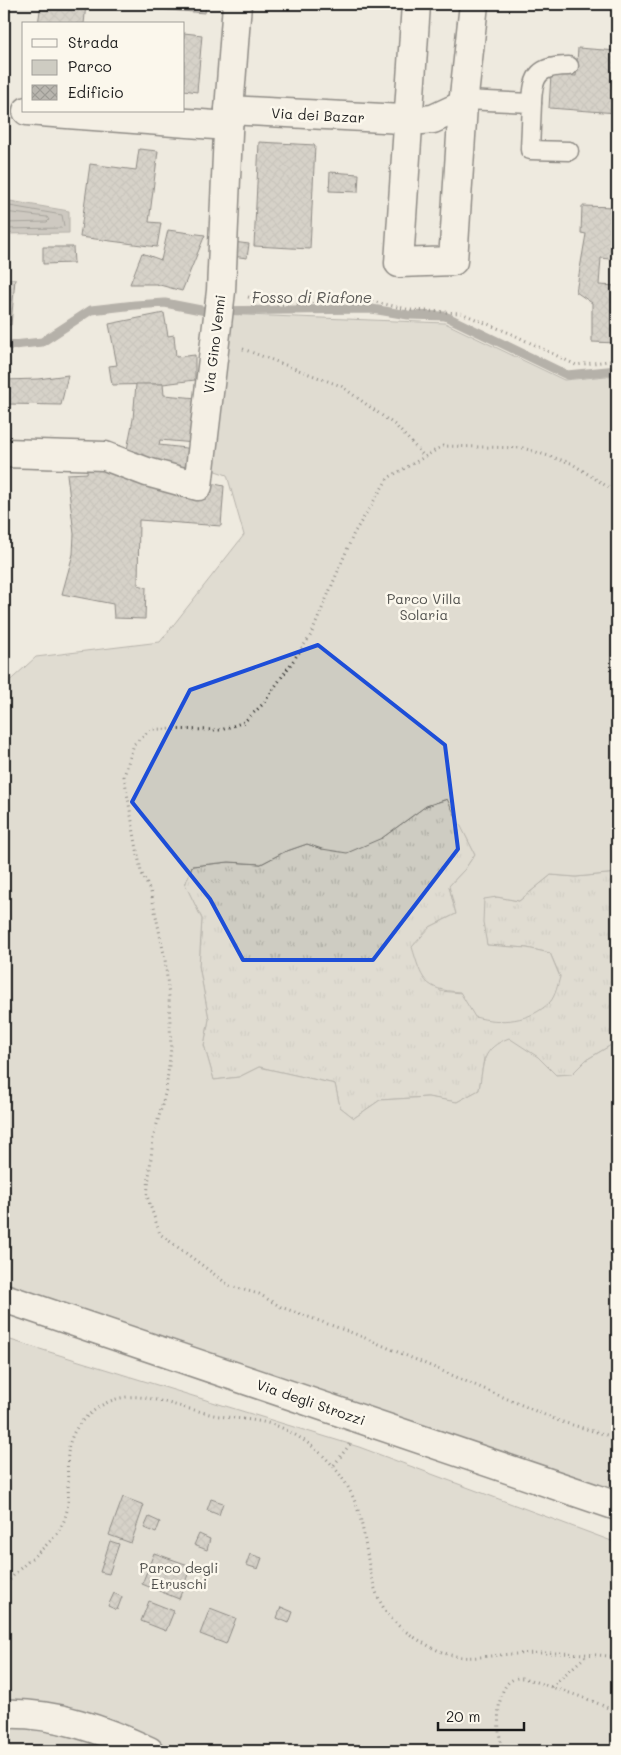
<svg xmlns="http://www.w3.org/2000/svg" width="621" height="1755" font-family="Mali,sans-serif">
  <defs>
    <pattern id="grass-tufts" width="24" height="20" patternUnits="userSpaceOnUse" patternTransform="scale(1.25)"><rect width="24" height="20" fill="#ceccc2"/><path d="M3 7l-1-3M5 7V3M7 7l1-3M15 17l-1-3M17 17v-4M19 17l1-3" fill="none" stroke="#b0afa6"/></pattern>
    <pattern id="building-cross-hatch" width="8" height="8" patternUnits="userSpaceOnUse" patternTransform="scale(1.25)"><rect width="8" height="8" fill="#b9b6af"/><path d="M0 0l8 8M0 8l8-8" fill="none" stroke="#9e9c96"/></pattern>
  </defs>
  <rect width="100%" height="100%" fill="#eeeadf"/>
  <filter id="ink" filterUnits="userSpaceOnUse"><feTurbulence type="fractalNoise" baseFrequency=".02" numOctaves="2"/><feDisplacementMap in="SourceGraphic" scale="10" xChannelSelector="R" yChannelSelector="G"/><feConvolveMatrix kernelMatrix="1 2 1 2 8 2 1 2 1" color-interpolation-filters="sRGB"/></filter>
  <g filter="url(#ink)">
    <path fill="url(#grass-tufts)" stroke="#75746f" d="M448 799 475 854 465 869 449 886 456 914 430 927 440 991 551 1001 560 976 550 953 527 948 487 945 482 922 484 898 497 897 519 901 551 875 576 877 617 873V1045L613 1044 586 1060 572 1074 556 1075 538 1057 484 1058 479 1090 457 1102 427 1097 380 1100 354 1118 340 1107 335 1084 259 1067 239 1077 214 1080 204 1045 209 1019 199 966 202 919 185 885 192 866 229 862 261 864 284 852 307 844 322 849 382 838 426 806Z"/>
    <g fill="#ceccc2" stroke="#75746f">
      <path d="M221 314 445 323 564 380 617 375V873L576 877 551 875 519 901 497 897 484 899 483 922 487 945 527 948 550 953 560 977C558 984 555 997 550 1002 530 1022 501 1024 475 1017L460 992C423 990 422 979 412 947L430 927 456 914 449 886 465 869 475 854 447 799 426 806 382 838 347 853 322 849 307 844 284 852 261 864 229 862 192 866 185 884 202 919 199 966 209 1019 204 1045 214 1080 239 1077 259 1067 335 1084 340 1107 354 1118 380 1100 428 1097 457 1102 479 1090C484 1062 481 1049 509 1038L538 1057 556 1075 572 1074 586 1060 613 1044 617 1045V1506L4 1298V686L36 657 160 642 244 535 227 475 207 468Z"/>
      <path d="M4 1338 359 1447 617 1543V1751H4Z"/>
    </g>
    <path fill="#a6a39d" stroke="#6f6d69" d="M4 200 69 211V233L4 234Z"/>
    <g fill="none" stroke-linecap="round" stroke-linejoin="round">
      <g stroke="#535250" stroke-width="1">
        <path d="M4 205 62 215 64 226 62 228 4 229"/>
        <path d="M4 212 47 217 49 220 47 222 4 223"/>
      </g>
      <path stroke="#6f6d69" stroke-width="9" d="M4 346 42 342 91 310 135 305 165 303 206 311 372 309 408 315 445 316 567 375 617 370"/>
    </g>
    <g fill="url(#building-cross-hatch)" stroke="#1c1c1c">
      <path d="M41 4H86L84 24H38Z"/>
      <path d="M135 4H206L205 13 135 7Z"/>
      <path d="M184 33 202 35 197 92 184 90Z"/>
      <path d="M578 48 617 51V113L549 108 551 74 576 76Z"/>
      <path d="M259 142 315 145 310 249 254 246Z"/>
      <path d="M139 149 158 151 149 222 161 223 157 247 80 237 90 164 136 170Z"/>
      <path d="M330 172 359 174 358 192 329 191Z"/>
      <path d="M582 206 617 207V260L601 258 599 285 617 286V343L592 342V303L576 292 586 234 581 233Z"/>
      <path d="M168 230 205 235 182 291 156 284H130L142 253 161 260Z"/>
      <path d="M233 242 249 244 247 258 232 256Z"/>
      <path d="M43 247H73L74 263 43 264Z"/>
      <path d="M4 279H15L11 325 4 324Z"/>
      <path d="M164 313 168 336 174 335 176 357 195 355V380L163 384 112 385 109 366 117 365 109 324Z"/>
      <path d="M68 375 61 405 8 404 4 380 38 379Z"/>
      <path d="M136 384H163L164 395 197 398 195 443 160 440 159 445 195 449 191 480 125 460 133 419Z"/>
      <path d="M89 457 224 486 221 526 139 520 138 585 146 587 145 619 114 618 113 604 62 594 73 554 74 534 67 474 87 473Z"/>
      <path d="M123 1497 144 1505 131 1543 109 1535Z"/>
      <path d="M211 1499 223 1503 219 1515 207 1510Z"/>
      <path d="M149 1517 160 1522 156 1533 144 1528Z"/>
      <path d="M199 1534 210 1539 207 1550 194 1545Z"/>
      <path d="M110 1541 119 1544 109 1574 100 1572Z"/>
      <path d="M154 1553 191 1566 179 1599 142 1584Z"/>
      <path d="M250 1554 262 1558 258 1569 246 1565Z"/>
      <path d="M114 1593 122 1597 117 1610 108 1606Z"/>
      <path d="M149 1601 174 1611 166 1631 141 1621Z"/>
      <path d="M281 1607 293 1612 289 1623 277 1618Z"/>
      <path d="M210 1608 236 1618 226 1644 200 1634Z"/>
    </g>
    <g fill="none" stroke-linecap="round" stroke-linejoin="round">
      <g stroke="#1c1c1c" stroke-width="21">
        <g id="service">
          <path d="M464 100 532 103 530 150 569 151"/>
          <path d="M532 103C533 74 539 66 569 66"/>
        </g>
      </g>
      <g stroke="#1c1c1c" stroke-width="31">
        <g id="minor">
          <path d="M416 4 399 263 453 261 463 105 474 4"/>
          <path d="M229 110 422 120 433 119 463 105"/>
          <path d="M27 111 228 126"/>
          <path d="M4 453 105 456 147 472 198 486 221 291 229 110 237 4"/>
          <path d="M4 1298 617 1506"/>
          <path d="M4 1714C54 1712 104 1730 149 1751"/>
        </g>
      </g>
      <g stroke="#1c1c1c" stroke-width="3" stroke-dasharray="1 4" stroke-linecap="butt">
        <path d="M248 297 278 305 371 301 411 310 461 313 512 334 576 365 617 360"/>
        <path d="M243 349 341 386 395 425 424 456"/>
        <path d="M617 493 571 463 523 448 443 446 388 478 354 533 311 635 263 704 244 722 221 730 151 729 134 744 124 776 141 872 151 892 165 959 169 997 171 1048 166 1090 153 1139 147 1196 160 1234 230 1286 259 1294 281 1307 358 1335 559 1421 617 1438"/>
        <path d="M334 1465 350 1444"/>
        <path d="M4 1588C9 1581 14 1574 21 1568 35 1554 54 1542 63 1523 78 1490 53 1450 84 1419 121 1384 147 1398 190 1409 200 1411 210 1415 220 1416 243 1420 267 1419 288 1431 319 1447 345 1473 357 1507 372 1552 363 1603 408 1633 421 1642 439 1653 455 1656 474 1660 497 1654 516 1654 550 1652 584 1653 617 1657"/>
        <path d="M551 1687 587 1655"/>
        <path d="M503 1751C497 1734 492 1676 522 1678 529 1679 538 1683 545 1685 569 1693 595 1700 617 1713"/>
      </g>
      <use href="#service" stroke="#fbf7ec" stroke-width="18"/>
      <use href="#minor" stroke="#fbf7ec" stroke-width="28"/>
    </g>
  </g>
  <path d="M0 0H621V1755H0ZM318 645 445 745 458 849 373 960H243L210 899 132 802 190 690Z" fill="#eeeadf" fill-opacity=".55" fill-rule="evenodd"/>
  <path fill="none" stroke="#1d4ed8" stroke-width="4" stroke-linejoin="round" d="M318 645 445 745 458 849 373 960H243L210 899 132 802 190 690Z"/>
  <g text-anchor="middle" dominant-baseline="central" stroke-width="5" stroke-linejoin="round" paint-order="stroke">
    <g font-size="14" fill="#1c1c1c" stroke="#fbf7ec">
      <text transform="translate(318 115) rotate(3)">Via dei Bazar</text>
      <text transform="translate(214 344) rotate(-83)">Via Gino Venni</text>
      <text transform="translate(311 1402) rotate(19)">Via degli Strozzi</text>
    </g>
    <g font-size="14" fill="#51514e" stroke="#fbf7ec">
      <text x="424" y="598">Parco Villa<tspan x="424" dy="16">Solaria</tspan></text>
      <text x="179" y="1567">Parco degli<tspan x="179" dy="16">Etruschi</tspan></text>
    </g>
    <g font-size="15" font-style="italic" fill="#5a5956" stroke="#fbf7ec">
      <text x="312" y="297">Fosso di Riafone</text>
    </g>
  </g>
  <rect width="621" height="1755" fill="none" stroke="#fbf7ec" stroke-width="20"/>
  <rect x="10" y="10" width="601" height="1735" fill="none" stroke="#1c1c1c" stroke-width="2" filter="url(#ink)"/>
  <rect x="22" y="22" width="162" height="90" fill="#fbf7ec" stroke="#a29f99"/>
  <rect x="32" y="39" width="25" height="8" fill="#fbf7ec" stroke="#a29f99"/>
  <text x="68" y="48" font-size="15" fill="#1c1c1c">Strada</text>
  <rect x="32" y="60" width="25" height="15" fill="#ceccc2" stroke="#a29f99"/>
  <text x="68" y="72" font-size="15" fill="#1c1c1c">Parco</text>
  <rect x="32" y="85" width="25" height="15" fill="url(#building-cross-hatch)" stroke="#a29f99"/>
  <text x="68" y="98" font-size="15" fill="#1c1c1c">Edificio</text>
  <path d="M438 1722v8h86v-8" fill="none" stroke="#1c1c1c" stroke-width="2.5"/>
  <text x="446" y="1722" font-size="15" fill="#1c1c1c" stroke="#fbf7ec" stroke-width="4" paint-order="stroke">20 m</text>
</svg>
